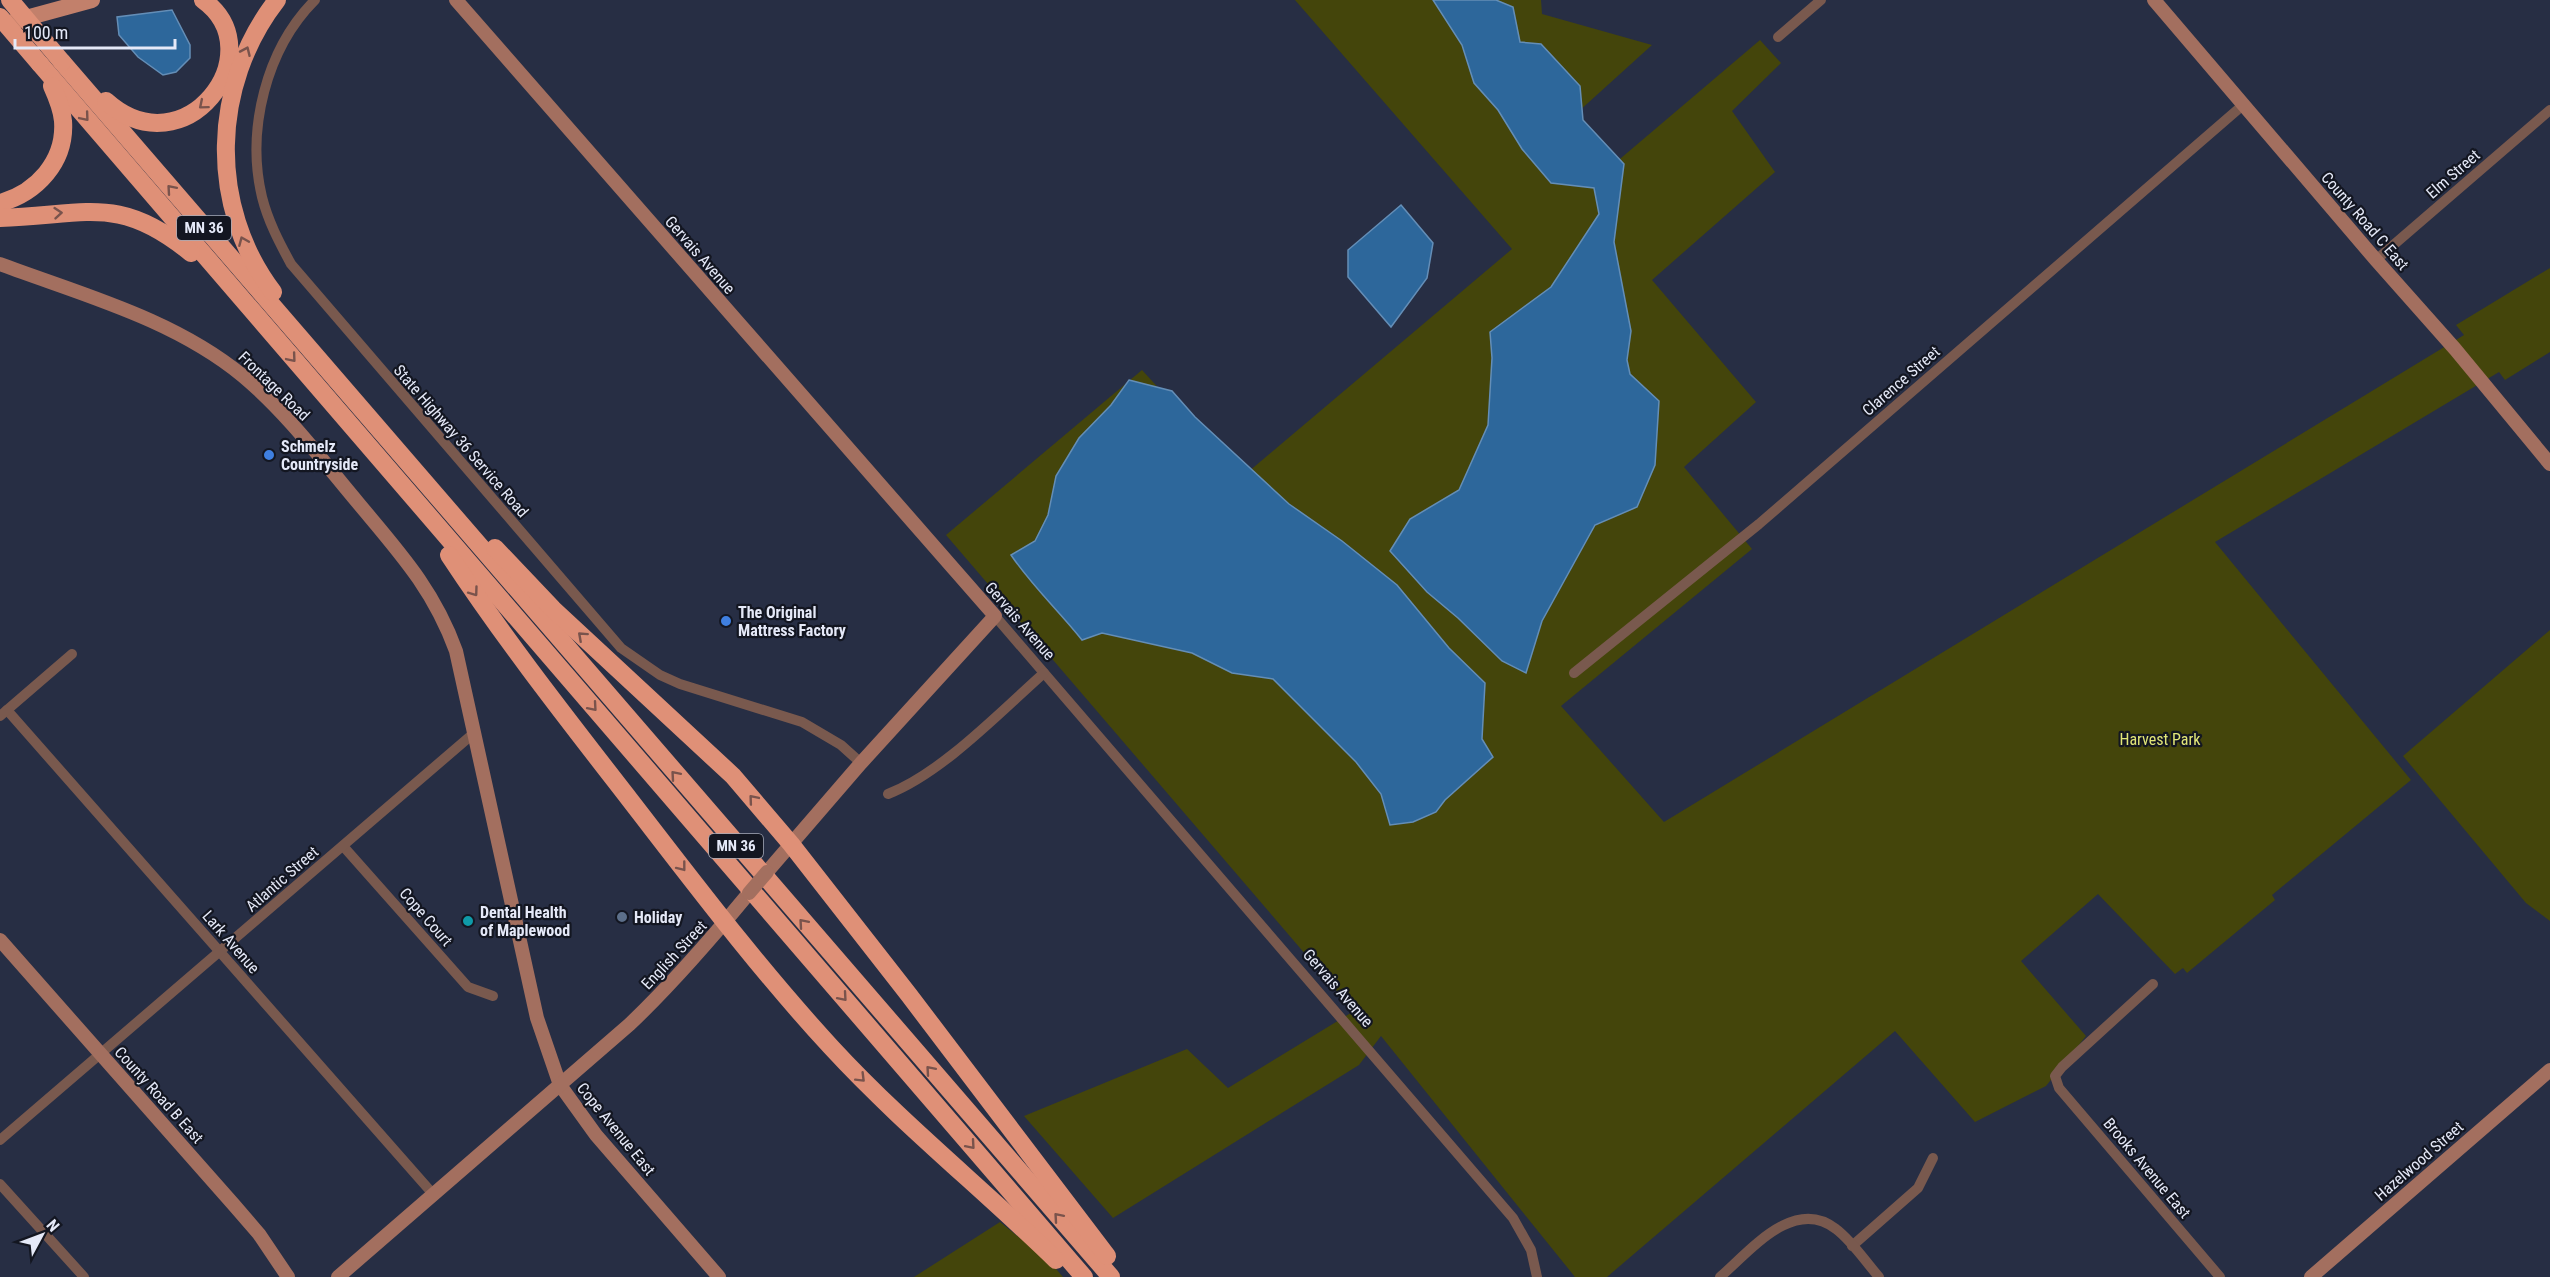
<svg xmlns="http://www.w3.org/2000/svg" width="2550" height="1277" font-family="'Roboto Condensed',sans-serif">
  <rect width="100%" height="100%" fill="#272e44"/>
  <g fill="#44450b">
    <path d="M1295 0H1541L1542 14 1652 45 1578 112 1614 164 1760 40 1781 63 1732 111 1775 172 1652 280 1756 402 1684 467 1752 549 1561 706 1664 822 2464 335 2456 325 2550 268V352L2505 380 2499 372 2215 542 2411 780 2272 895 2275 900 2187 973 2183 968 2175 974 2098 894 2021 961 2086 1036 2046 1086 1975 1122 1895 1031 1607 1277H1575L1381 1036 1359 1065 1113 1218 1024 1116 1187 1049 1228 1088 1354 1011 946 535 1142 370 1241 478 1512 249Z"/>
    <path d="M2550 630V921L2526 903 2403 756Z"/>
    <path d="M1000 1222 1051 1263 1063 1277H914Z"/>
  </g>
  <g fill="#2d679b" stroke="#648eb7" stroke-width="1.5">
    <path d="M1433 0H1496L1513 7 1520 42 1541 44 1580 86 1583 120 1624 164 1614 242 1631 331 1627 360 1630 374 1659 401 1655 465 1637 507 1595 525 1542 621 1526 673 1502 661 1458 618 1427 592 1390 551 1410 519 1459 490 1488 425 1492 358 1490 332 1551 287 1599 214 1594 188 1551 183 1522 149 1498 110 1474 83 1462 45Z"/>
    <path d="M172 10 190 45V58L176 72 163 75 138 57 119 35 117 17Z"/>
    <path d="M1401 205 1433 243 1427 278 1391 327 1348 277V250Z"/>
    <path d="M1129 380 1172 391 1195 417 1289 504 1342 541 1397 585 1449 648 1485 683 1482 739 1493 757 1445 800 1436 812 1413 822 1390 825 1381 794 1356 762 1273 679 1232 673 1192 653 1102 633 1082 640C1059 611 1032 586 1011 555L1035 541 1048 515 1056 476 1079 438 1111 405Z"/>
  </g>
  <g fill="none" stroke-linecap="round" stroke-linejoin="round">
    <g stroke="#79594e" stroke-width="10">
      <path d="M315 0C266 49 246 130 262 197 268 221 279 242 291 264L621 648 660 675 680 684 802 722 841 745 861 763"/>
      <path d="M1778 37 1821 0"/>
      <path d="M2376 260 2550 110"/>
      <path d="M995 616 1513 1218 1531 1250 1537 1277"/>
      <path d="M1574 673 1759 524 2243 105"/>
      <path d="M7 710 433 1194"/>
      <path d="M0 716 72 654"/>
      <path d="M888 794C942 773 1000 712 1044 673"/>
      <path d="M343 846 468 987 493 996"/>
      <path d="M2153 984 2062 1067 2055 1076 2059 1088 2220 1277"/>
      <path d="M0 1140 474 733"/>
      <path d="M0 1184 84 1277"/>
      <path d="M1852 1246 1918 1188 1933 1158"/>
      <path d="M1720 1277C1750 1251 1794 1196 1836 1229 1852 1241 1865 1261 1879 1277"/>
    </g>
    <g stroke="#a36f5f" stroke-width="14">
      <path d="M456 0 995 616 861 763 767 872"/>
      <path d="M2154 0 2376 260 2455 349 2550 464"/>
      <path d="M0 264C83 295 174 319 243 376 287 413 322 460 359 504 400 553 434 590 456 651L537 1018 560 1085 596 1135 719 1277"/>
      <path d="M0 940 234 1205 259 1234 288 1277"/>
      <path d="M338 1277 630 1024C673 983 711 939 749 893"/>
      <path d="M2311 1277 2550 1070"/>
    </g>
    <path stroke="#c2806b" stroke-width="16" d="M15 21 92 0"/>
    <g stroke="#df9077" stroke-width="18">
      <path d="M62 62 1111 1277"/>
      <path d="M40 64 1084 1277"/>
      <path d="M106 101C185 172 275 52 203 0"/>
      <path d="M0 203C36 193 66 162 63 121 62 109 57 97 52 86"/>
      <path d="M0 218C84 216 118 193 191 253"/>
      <path d="M273 292C208 206 211 85 277 0"/>
      <path d="M495 548 553 609 733 776 791 844 909 995 1107 1256"/>
      <path d="M449 555C505 640 568 720 630 800 695 884 759 969 831 1047 901 1123 982 1188 1056 1260"/>
    </g>
    <path stroke="#a36f5f" stroke-width="14" d="M749 893 767 872"/>
    <g stroke="#df9077" stroke-width="18">
      <path d="M10 0 62 62"/>
      <path d="M0 17 40 64"/>
    </g>
  </g>
  <defs><path id="oneway-chevron" d="M-2-3.5L2.5 0L-2 3.5" fill="none" stroke-width="1.6" stroke-linecap="round" stroke-linejoin="round" transform="scale(1.5)"/></defs>
  <g stroke="#79534c">
    <use href="#oneway-chevron" transform="translate(246 51) rotate(-66)"/>
    <use href="#oneway-chevron" transform="translate(203 105) rotate(140)"/>
    <use href="#oneway-chevron" transform="translate(85 117) rotate(50)"/>
    <use href="#oneway-chevron" transform="translate(171 189) rotate(-131)"/>
    <use href="#oneway-chevron" transform="translate(58 213) rotate(-5)"/>
    <use href="#oneway-chevron" transform="translate(243 241) rotate(-113)"/>
    <use href="#oneway-chevron" transform="translate(292 358) rotate(50)"/>
    <use href="#oneway-chevron" transform="translate(474 592) rotate(54)"/>
    <use href="#oneway-chevron" transform="translate(582 636) rotate(-138)"/>
    <use href="#oneway-chevron" transform="translate(593 707) rotate(49)"/>
    <use href="#oneway-chevron" transform="translate(675 775) rotate(-131)"/>
    <use href="#oneway-chevron" transform="translate(753 799) rotate(-130)"/>
    <use href="#oneway-chevron" transform="translate(682 867) rotate(52)"/>
    <use href="#oneway-chevron" transform="translate(803 923) rotate(-131)"/>
    <use href="#oneway-chevron" transform="translate(843 997) rotate(49)"/>
    <use href="#oneway-chevron" transform="translate(930 1070) rotate(-131)"/>
    <use href="#oneway-chevron" transform="translate(861 1078) rotate(45)"/>
    <use href="#oneway-chevron" transform="translate(971 1145) rotate(49)"/>
    <use href="#oneway-chevron" transform="translate(1058 1217) rotate(-131)"/>
  </g>
  <g fill="#3f7fe0" stroke="#131621" stroke-width="2">
    <circle cx="269" cy="455" r="6"/>
    <circle cx="726" cy="621" r="6"/>
  </g>
  <circle fill="#5c6f8a" stroke="#131621" stroke-width="2" cx="622" cy="917" r="6"/>
  <circle fill="#0f9aa8" stroke="#131621" stroke-width="2" cx="468" cy="921" r="6"/>
  <g text-anchor="middle" dominant-baseline="central" stroke-width="4.5" stroke-linejoin="round" paint-order="stroke">
    <g fill="#131621" stroke="#a6aab8" stroke-width="1.5">
      <rect x="177" y="216" width="54" height="24" rx="4.5"/>
      <rect x="709" y="834" width="54" height="24" rx="4.5"/>
    </g>
    <g font-size="15" font-weight="bold" fill="#e5e9f8">
      <text x="204" y="228">MN 36</text>
      <text x="736" y="846">MN 36</text>
    </g>
    <g font-size="16" fill="#e5e9f8" stroke="#131621">
      <text transform="translate(2453 174) rotate(-41)">Elm Street</text>
      <text transform="translate(2365 221) rotate(49)">County Road C East</text>
      <text transform="translate(700 255) rotate(49)">Gervais Avenue</text>
      <text transform="translate(1901 381) rotate(-41)">Clarence Street</text>
      <text transform="translate(274 386) rotate(44)">Frontage Road</text>
      <text transform="translate(461 441) rotate(49)">State Highway 36 Service Road</text>
      <text transform="translate(1020 621) rotate(49)">Gervais Avenue</text>
      <text transform="translate(282 879) rotate(-41)">Atlantic Street</text>
      <text transform="translate(426 917) rotate(49)">Cope Court</text>
      <text transform="translate(231 942) rotate(49)">Lark Avenue</text>
      <text transform="translate(674 955) rotate(-47)">English Street</text>
      <text transform="translate(1338 988) rotate(49)">Gervais Avenue</text>
      <text transform="translate(159 1095) rotate(48)">County Road B East</text>
      <text transform="translate(616 1129) rotate(51)">Cope Avenue East</text>
      <text transform="translate(2419 1161) rotate(-41)">Hazelwood Street</text>
      <text transform="translate(2147 1168) rotate(50)">Brooks Avenue East</text>
    </g>
    <g font-size="16" font-weight="bold" fill="#e5e9f8" stroke="#131621" text-anchor="start">
      <text x="281" y="446">Schmelz<tspan x="281" dy="18">Countryside</tspan></text>
      <text x="738" y="612">The Original<tspan x="738" dy="18">Mattress Factory</tspan></text>
      <text x="480" y="912">Dental Health<tspan x="480" dy="18">of Maplewood</tspan></text>
      <text x="634" y="917">Holiday</text>
    </g>
    <g font-size="16" fill="#e2e678" stroke="#131621">
      <text x="2160" y="739">Harvest Park</text>
    </g>
  </g>
  <g transform="translate(42 1235) rotate(49)" stroke="#131621" stroke-width="4.5" paint-order="stroke">
  <path d="M0-4.5L10 22L0 15L-10 22Z" fill="#e5e9f8"/>
  <text y="-9" font-size="16" font-weight="bold" text-anchor="middle" fill="#e5e9f8">N</text>
  </g>
  <path d="M15 39v9h160v-9" fill="none" stroke="#e5e9f8" stroke-width="3"/>
  <text x="24" y="39" font-size="18" fill="#e5e9f8" stroke="#131621" stroke-width="4.5" paint-order="stroke">100 m</text>
</svg>
